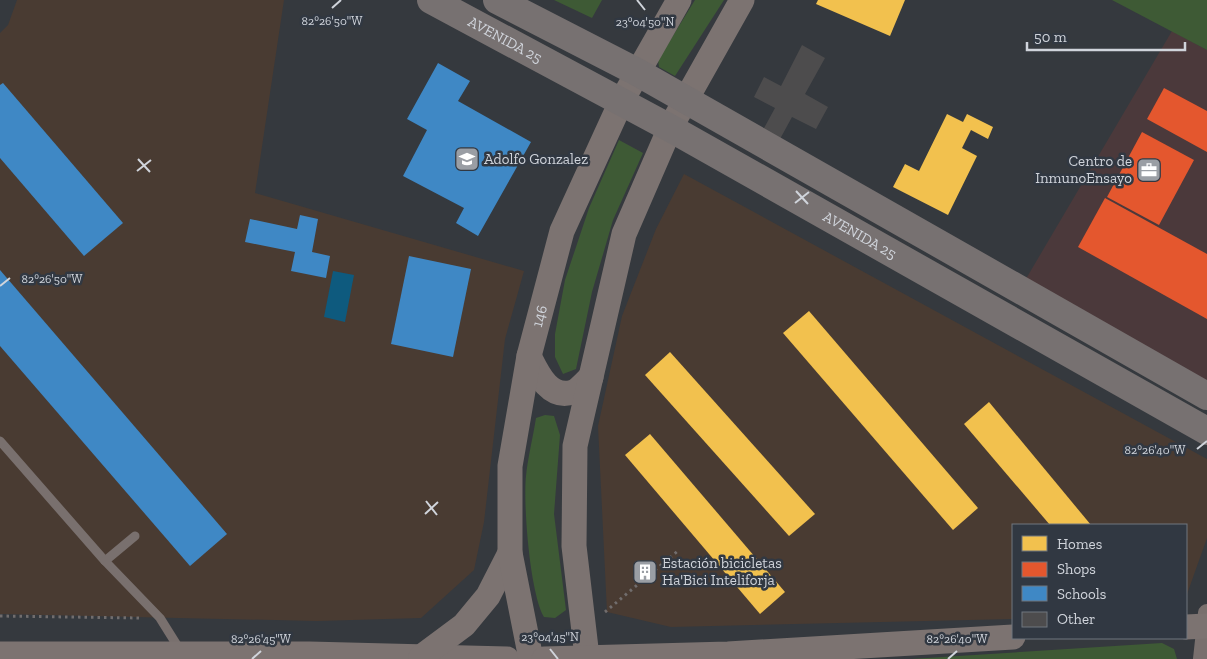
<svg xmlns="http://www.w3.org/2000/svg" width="1207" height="659" font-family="'Zilla Slab',serif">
  <rect width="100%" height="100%" fill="#35393e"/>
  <path fill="#4b393b" d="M1172 31 1207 50V396L1020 289Z"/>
  <g fill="#493b32">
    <path d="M17 0H284L255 193 524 271 505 339 484 522 474 570 421 618 317 621 0 614V33L8 25Z"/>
    <path d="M684 174 1207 459V538L1186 597V525H1013V619L671 627 607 612 598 426 622 316 656 229Z"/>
  </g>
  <g fill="#3e5a35">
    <path d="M554 0H602L592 18Z"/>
    <path d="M695 0H724L675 76 659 67 658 60Z"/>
    <path d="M1112 0H1207V50Z"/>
    <path d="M619 140 643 153 613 220 592 292 576 369 563 374 555 357V334L565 280 589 208Z"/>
    <path d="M545 415 554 416 560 435 554 514 566 610 555 618 544 617C530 594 523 504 526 476 528 457 533 437 536 418Z"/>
    <path d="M1162 643 1174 649 1177 659H911Z"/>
  </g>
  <path fill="#0e5a7e" d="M333 271 354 275 345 322 324 317Z"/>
  <g fill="#f2c14e">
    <path d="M818 0H905L890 36 816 4Z"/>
    <path d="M947 114 963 122 967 114 993 127 988 139 971 130 962 148 977 156 948 215 893 187 905 164 919 171Z"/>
    <path d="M809 311 978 508 953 530 783 333Z"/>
    <path d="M670 352 815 514 789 536 645 375Z"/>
    <path d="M989 402 1091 525H1050L964 424Z"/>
    <path d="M650 434 785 592 760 614 625 455Z"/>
  </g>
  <g fill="#e4572e">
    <path d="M1164 88 1207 111V152L1147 119Z"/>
    <path d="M1142 132 1194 160 1159 225 1107 197Z"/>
    <path d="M1105 198 1207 254V319L1078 247Z"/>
    <path d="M647 566 652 571 642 579 637 574Z"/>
  </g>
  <g fill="#3f88c5">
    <path d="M438 63 470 81 458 101 531 142 478 236 456 223 464 208 403 176 427 130 407 119Z"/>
    <path d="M3 83 123 223 84 256 0 158V85Z"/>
    <path d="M300 215 318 219 312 252 330 256 326 278 291 271 295 252 245 242 250 219 297 229Z"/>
    <path d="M409 256 471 269 453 357 391 344Z"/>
    <path d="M0 270 227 534 190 566 0 346Z"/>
  </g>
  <path fill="#4d4c4d" d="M802 45 825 58 805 94 828 107 816 129 792 117 780 139 763 130 775 108 754 97 764 77 781 86Z"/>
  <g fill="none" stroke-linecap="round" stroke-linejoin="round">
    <g stroke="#716d6d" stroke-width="3" stroke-dasharray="2.5 4" stroke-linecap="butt">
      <path d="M605 612 679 550"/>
      <path d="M0 616 139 618"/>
    </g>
    <g stroke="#79706e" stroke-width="9">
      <path d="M0 441 105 561"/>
      <path d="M135 536 105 561 160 618 180 650"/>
    </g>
    <path stroke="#79706e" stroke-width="18" d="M1202 659 1207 613"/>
    <g stroke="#7c7371" stroke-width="25">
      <path d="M529 356C537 372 549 400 573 392 579 390 586 381 591 377"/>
      <path d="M1186 627 1207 626"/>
      <path d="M0 654H309L507 659"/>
      <path d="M421 657 464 625 488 596 510 553"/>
      <path d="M587 657 574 546 575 446 624 234 670 128 742 0"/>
      <path id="s1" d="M531 659 510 553V466L529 356 562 231 621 102 679 0"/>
      <path d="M544 659 728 654 1013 637"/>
    </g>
    <g stroke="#777171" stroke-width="28">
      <path id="s2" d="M431 0 670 128 1207 431"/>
      <path d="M497 0 637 72 1207 396"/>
    </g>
  </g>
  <path fill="none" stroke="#d0d4db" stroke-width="2" d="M637 0 645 10M332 8 341 0M138 159 150 172M137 171 151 160M796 191 808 204M795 203 809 192M0 286 10 278M1197 449 1207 441M426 501 437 515M425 514 438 502M550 649 558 659M252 659 261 651M948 659 957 651"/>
  <defs>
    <g id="school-square" transform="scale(1.25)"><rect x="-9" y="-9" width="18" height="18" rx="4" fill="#9a9ea4" stroke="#313842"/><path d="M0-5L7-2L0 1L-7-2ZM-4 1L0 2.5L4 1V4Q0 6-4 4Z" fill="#fff"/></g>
    <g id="office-square" transform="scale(1.25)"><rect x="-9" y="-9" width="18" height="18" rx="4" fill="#9a9ea4" stroke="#313842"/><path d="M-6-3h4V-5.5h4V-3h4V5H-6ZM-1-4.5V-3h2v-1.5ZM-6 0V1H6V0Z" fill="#fff"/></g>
    <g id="building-square" transform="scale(1.25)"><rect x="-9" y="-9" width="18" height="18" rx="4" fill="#9a9ea4" stroke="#313842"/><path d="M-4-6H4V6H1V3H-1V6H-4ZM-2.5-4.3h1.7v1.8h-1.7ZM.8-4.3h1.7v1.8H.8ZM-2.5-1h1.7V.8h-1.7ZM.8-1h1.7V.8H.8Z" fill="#fff"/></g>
  </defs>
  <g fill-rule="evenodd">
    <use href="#school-square" x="467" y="159"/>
    <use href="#office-square" x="1149" y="170"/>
    <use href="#building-square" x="645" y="572"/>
  </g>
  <g text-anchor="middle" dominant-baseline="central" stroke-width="5" stroke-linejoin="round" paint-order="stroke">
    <g font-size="15" fill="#d0d4db" stroke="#313842">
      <text stroke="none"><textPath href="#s2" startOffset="84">AVENIDA 25</textPath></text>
      <text stroke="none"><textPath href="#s2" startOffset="489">AVENIDA 25</textPath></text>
      <text stroke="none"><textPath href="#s1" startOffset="348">146</textPath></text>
    </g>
    <g font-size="15" fill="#d0d4db" stroke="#313842" text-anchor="start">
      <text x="484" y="159">Adolfo Gonzalez</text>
      <text x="1132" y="161" text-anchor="end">Centro de<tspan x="1132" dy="17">InmunoEnsayo</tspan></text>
      <text x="662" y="563">Estación bicicletas<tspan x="662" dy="17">Ha'Bici Inteliforja</tspan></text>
    </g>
  </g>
  <g font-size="12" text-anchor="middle" fill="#d0d4db" stroke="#313842" stroke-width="5" stroke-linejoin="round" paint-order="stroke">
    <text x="332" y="25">82°26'50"W</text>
    <text x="645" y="26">23°04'50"N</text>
    <text x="52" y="283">82°26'50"W</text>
    <text x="1155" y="454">82°26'40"W</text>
    <text x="550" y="641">23°04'45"N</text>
    <text x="261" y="643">82°26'45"W</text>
    <text x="957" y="643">82°26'40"W</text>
  </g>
  <rect x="1012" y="524" width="175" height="115" fill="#313842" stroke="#71767f"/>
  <rect x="1022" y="536" width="25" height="15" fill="#f2c14e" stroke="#71767f"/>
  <text x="1057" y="549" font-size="15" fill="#d0d4db">Homes</text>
  <rect x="1022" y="562" width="25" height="15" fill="#e4572e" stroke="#71767f"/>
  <text x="1057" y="574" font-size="15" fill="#d0d4db">Shops</text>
  <rect x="1022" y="586" width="25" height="15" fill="#3f88c5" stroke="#71767f"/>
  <text x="1057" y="599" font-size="15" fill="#d0d4db">Schools</text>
  <rect x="1022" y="612" width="25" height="15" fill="#4d4c4d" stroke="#71767f"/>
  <text x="1057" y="624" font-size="15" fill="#d0d4db">Other</text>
  <path d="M1027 42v8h158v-8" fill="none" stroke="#d0d4db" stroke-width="2.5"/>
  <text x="1034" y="42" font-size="15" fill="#d0d4db" stroke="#313842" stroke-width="4" paint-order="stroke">50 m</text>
</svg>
